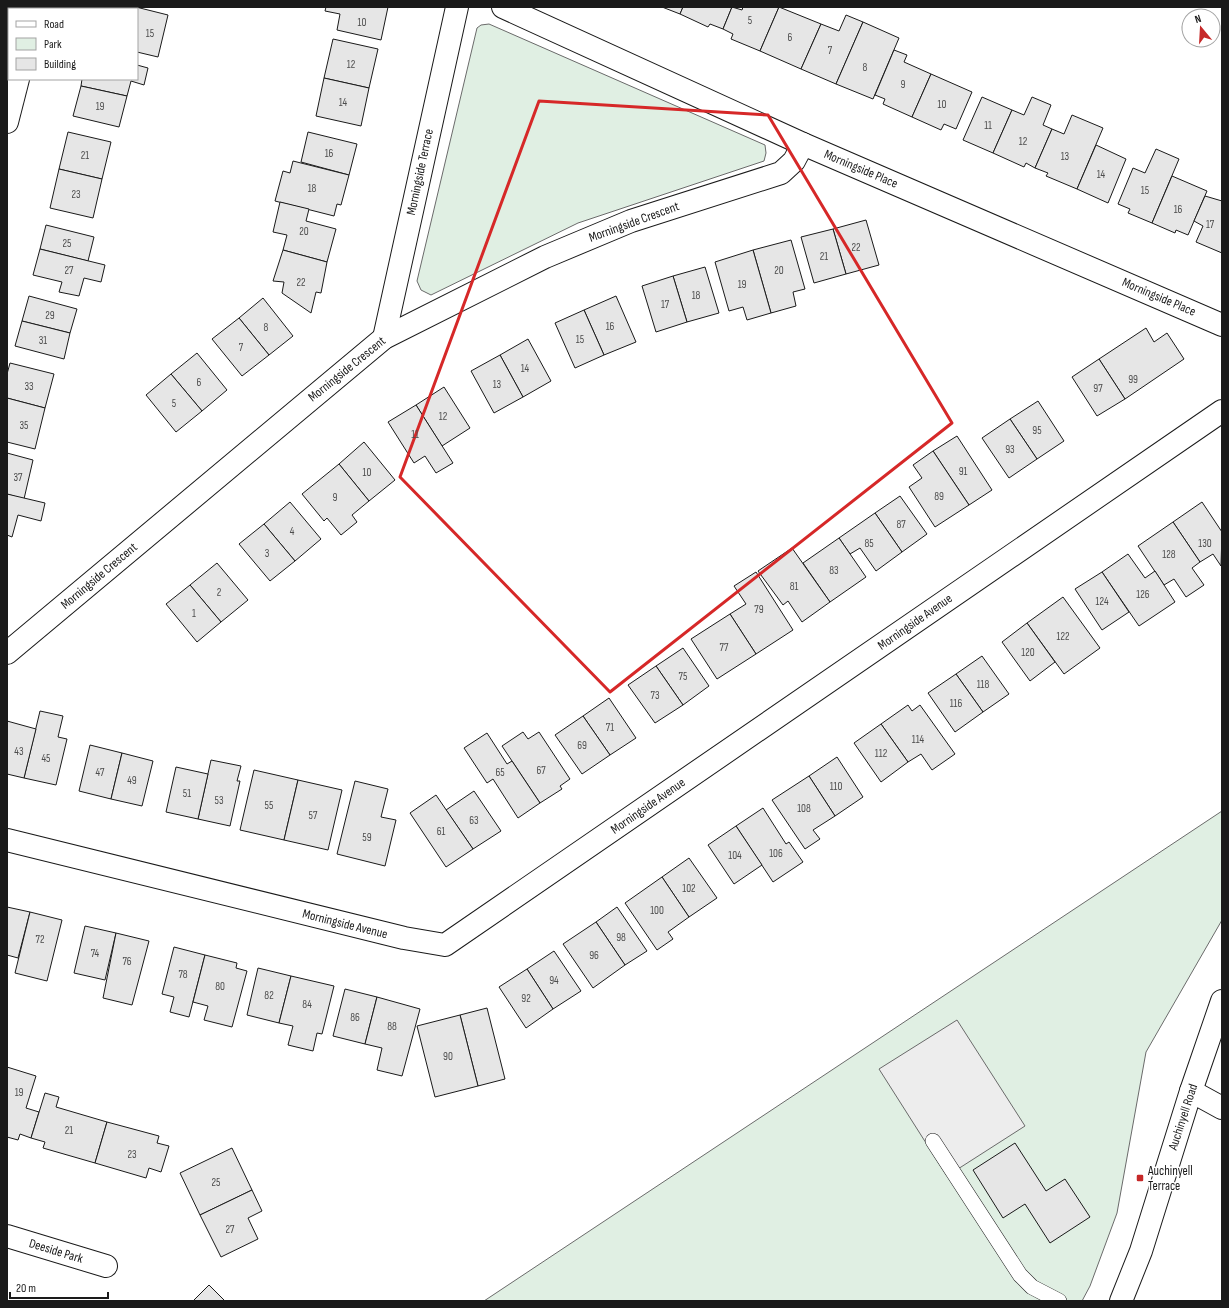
<svg xmlns="http://www.w3.org/2000/svg" width="1229" height="1308" font-family="'Sofia Sans Condensed',sans-serif">
  <rect width="100%" height="100%" fill="#fff"/>
  <g fill="#e0efe3" stroke="#6a6a6a">
    <path d="M489 24 765 145 766 153 764 161 578 223 431 295 421 290 417 281 477 28 481 25Z"/>
    <path d="M1222 811V920L1146 1052 1117 1213 1090 1286 1082 1301H484Z"/>
  </g>
  <path fill="#ededed" stroke="#6a6a6a" d="M957 1020 1025 1126 947 1176 879 1069Z"/>
  <g fill="#e6e6e6" stroke="#1a1a1a">
    <path d="M101 7H136L168 15 158 57 137 52V9H100Z"/>
    <path d="M326 7H388L381 40 337 30 340 14 325 11Z"/>
    <path d="M662 7H683L680 14Z"/>
    <path d="M683 7H732L723 29 710 24 708 27 680 14Z"/>
    <path d="M732 7 742 10 743 7H779L760 51 731 39 733 34 723 29Z"/>
    <path d="M779 7 821 24 801 69 760 51Z"/>
    <path d="M846 15 863 22 836 84 801 69 821 24 839 31Z"/>
    <path d="M863 22 899 38 873 99 836 84Z"/>
    <path d="M333 39 378 49 369 88 324 78Z"/>
    <path d="M894 50 907 55 904 62 931 74 912 117 883 104 885 99 875 95Z"/>
    <path d="M137 65 148 68 144 85 131 81 127 96 81 86 82 79H137Z"/>
    <path d="M931 74 972 92 956 129 944 124 941 130 912 117Z"/>
    <path d="M324 78 369 88 361 126 316 116Z"/>
    <path d="M81 86 127 96 119 127 73 116Z"/>
    <path d="M982 97 1012 110 993 153 963 140Z"/>
    <path d="M1032 97 1051 105 1043 125 1052 129 1035 168 1026 163 1024 167 993 153 1012 110 1024 115Z"/>
    <path d="M1072 115 1103 128 1077 189 1046 176 1048 173 1035 168 1052 129 1064 134Z"/>
    <path d="M68 132 111 142 102 179 59 169Z"/>
    <path d="M308 132 357 144 349 175 301 162Z"/>
    <path d="M1096 145 1126 159 1108 203 1077 189Z"/>
    <path d="M1156 149 1179 159 1152 223 1128 213 1130 209 1118 204 1133 168 1145 173Z"/>
    <path d="M293 161 349 175 341 205 337 204 334 216 275 201 283 171 290 173Z"/>
    <path d="M59 169 102 179 93 218 50 208Z"/>
    <path d="M1172 176 1207 191 1188 235 1176 230 1175 233 1152 223Z"/>
    <path d="M1205 196 1222 201V253L1196 242 1203 226 1194 221Z"/>
    <path d="M280 202 309 209 306 221 336 229 327 262 283 250 287 235 273 232Z"/>
    <path d="M866 220 879 265 846 274 833 229Z"/>
    <path d="M46 225 94 237 88 261 40 249Z"/>
    <path d="M833 229 846 274 814 283 801 237Z"/>
    <path d="M791 240 805 289 793 292 796 306 771 313 753 250Z"/>
    <path d="M40 249 105 265 101 282 84 278 79 296 59 292 62 282 33 275Z"/>
    <path d="M283 250 327 262 321 293 316 292 311 313 282 293 284 282 273 281Z"/>
    <path d="M753 250 771 313 747 320 743 307 729 311 715 262Z"/>
    <path d="M705 267 719 313 687 322 673 276Z"/>
    <path d="M673 276 687 322 656 332 642 286Z"/>
    <path d="M29 296 77 309 70 333 22 321Z"/>
    <path d="M616 296 636 342 604 355 584 310Z"/>
    <path d="M263 298 293 336 269 355 239 318Z"/>
    <path d="M584 310 604 355 575 368 555 323Z"/>
    <path d="M239 318 269 355 242 376 212 339Z"/>
    <path d="M22 321 70 333 64 359 15 346Z"/>
    <path d="M1146 328 1154 342 1167 333 1184 359 1125 399 1099 359Z"/>
    <path d="M528 339 551 381 523 397 500 355Z"/>
    <path d="M197 353 227 390 202 411 171 374Z"/>
    <path d="M500 355 523 397 494 413 471 371Z"/>
    <path d="M1099 359 1125 399 1097 416 1072 377Z"/>
    <path d="M10 363 54 374 45 408 7 398V374Z"/>
    <path d="M171 374 202 411 176 432 146 395Z"/>
    <path d="M444 387 470 428 442 446 416 405Z"/>
    <path d="M7 398 45 408 35 449 7 442Z"/>
    <path d="M1038 401 1064 441 1037 459 1010 419Z"/>
    <path d="M416 405 453 463 436 473 425 456 414 463 388 422Z"/>
    <path d="M1010 419 1037 459 1009 478 982 438Z"/>
    <path d="M957 436 992 490 969 505 933 451Z"/>
    <path d="M364 442 395 480 369 501 339 464Z"/>
    <path d="M933 451 969 505 935 527 909 487 922 478 913 465Z"/>
    <path d="M7 453 33 460 24 499 7 494Z"/>
    <path d="M339 464 369 501 352 515 357 522 341 535 327 518 324 521 302 494Z"/>
    <path d="M7 494 45 503 41 521 18 515 12 537 7 535Z"/>
    <path d="M900 496 927 534 902 552 875 513Z"/>
    <path d="M290 502 321 539 295 561 264 524Z"/>
    <path d="M1202 502 1222 532 1221 566 1213 554 1200 562 1173 522Z"/>
    <path d="M875 513 902 552 876 571 860 548 850 554 839 538Z"/>
    <path d="M1173 522 1200 562 1192 568 1204 585 1186 597 1174 579 1164 585 1138 546Z"/>
    <path d="M264 524 295 561 270 581 239 544Z"/>
    <path d="M839 538 866 577 830 602 803 563Z"/>
    <path d="M792 548 830 602 802 622 788 601 783 605 758 571Z"/>
    <path d="M1128 554 1145 578 1155 571 1175 602 1139 626 1102 572Z"/>
    <path d="M217 563 248 600 221 622 190 585Z"/>
    <path d="M756 572 793 630 756 654 730 614 746 604 734 586Z"/>
    <path d="M1102 572 1129 612 1102 630 1075 589Z"/>
    <path d="M190 585 221 622 197 642 166 604Z"/>
    <path d="M1063 597 1100 648 1064 674 1027 623Z"/>
    <path d="M730 614 756 654 717 679 691 639Z"/>
    <path d="M1027 623 1055 662 1030 681 1002 642Z"/>
    <path d="M683 648 709 686 683 705 656 666Z"/>
    <path d="M982 656 1009 694 983 712 956 674Z"/>
    <path d="M656 666 683 705 655 723 628 685Z"/>
    <path d="M956 674 983 712 955 732 928 693Z"/>
    <path d="M609 698 636 738 610 755 583 716Z"/>
    <path d="M908 705 912 711 920 705 955 754 932 770 921 754 908 762 881 724Z"/>
    <path d="M40 711 63 716 58 737 67 739 56 785 24 778Z"/>
    <path d="M583 716 610 755 582 774 555 735Z"/>
    <path d="M7 721 36 729 24 778 7 774Z"/>
    <path d="M881 724 908 762 881 782 854 743Z"/>
    <path d="M523 732 528 739 539 732 570 779 560 786 562 789 540 803 502 746Z"/>
    <path d="M487 733 507 764 512 761 540 803 518 818 493 779 487 783 464 748Z"/>
    <path d="M90 745 122 753 111 799 79 791Z"/>
    <path d="M122 753 153 761 142 806 111 799Z"/>
    <path d="M837 757 863 797 835 816 809 776Z"/>
    <path d="M211 760 241 766 237 781H240L230 826 198 819Z"/>
    <path d="M176 767 208 774 198 819 166 812Z"/>
    <path d="M254 770 298 780 284 840 240 830Z"/>
    <path d="M809 776 835 816 813 830 820 839 805 849 772 800Z"/>
    <path d="M298 780 342 790 328 850 284 840Z"/>
    <path d="M355 781 388 789 381 817 396 820 385 866 337 854Z"/>
    <path d="M474 791 501 831 473 849 446 810Z"/>
    <path d="M436 795 473 849 446 867 410 813Z"/>
    <path d="M763 808 786 844 789 842 803 862 773 882 736 826Z"/>
    <path d="M736 826 762 865 734 884 708 845Z"/>
    <path d="M689 858 717 898 689 917 662 877Z"/>
    <path d="M662 877 689 917 668 932 673 939 657 950 625 903Z"/>
    <path d="M7 907 30 912 18 958 7 955Z"/>
    <path d="M617 907 647 951 625 965 596 922Z"/>
    <path d="M30 912 62 920 47 981 15 973Z"/>
    <path d="M596 922 625 965 593 988 563 944Z"/>
    <path d="M85 926 116 933 105 980 74 973Z"/>
    <path d="M116 933 149 941 132 1005 103 998Z"/>
    <path d="M174 947 205 955 189 1017 170 1012 174 997 162 994Z"/>
    <path d="M554 951 581 991 553 1009 527 969Z"/>
    <path d="M205 955 237 963 236 968 247 971 232 1027 204 1020 208 1006 193 1002Z"/>
    <path d="M258 968 291 976 279 1023 247 1015Z"/>
    <path d="M527 969 553 1009 526 1028 499 987Z"/>
    <path d="M291 976 334 986 322 1034 317 1033 313 1051 288 1045 293 1026 279 1023Z"/>
    <path d="M345 989 377 997 365 1044 333 1036Z"/>
    <path d="M377 997 420 1009 402 1076 377 1070 382 1048 365 1044Z"/>
    <path d="M487 1008 505 1079 478 1086 460 1015Z"/>
    <path d="M460 1015 478 1086 435 1097 417 1026Z"/>
    <path d="M7 1067 36 1076 26 1108 39 1112 31 1138 20 1134 18 1140 7 1137Z"/>
    <path d="M45 1093 59 1097 56 1107 107 1122 95 1163 43 1148 45 1142 31 1138Z"/>
    <path d="M107 1122 159 1136 157 1143 169 1146 161 1172 149 1168 146 1178 95 1163Z"/>
    <path d="M1015 1143 1046 1191 1065 1179 1090 1217 1050 1243 1025 1204 1003 1218 973 1170Z"/>
    <path d="M232 1148 252 1190 200 1215 180 1173Z"/>
    <path d="M252 1190 262 1211 248 1218 258 1239 221 1257 200 1215Z"/>
    <path d="M209 1285 225 1301H193Z"/>
  </g>
  <g fill="none" stroke-linecap="round" stroke-linejoin="round">
    <g stroke="#1a1a1a" stroke-width="16">
      <path id="lane" d="M933 1141 1020 1275 1032 1287 1059 1301"/>
    </g>
    <g stroke="#1a1a1a" stroke-width="24">
      <g id="street">
        <path d="M503 7 803 144 1222 325"/>
        <path d="M36 9 37 7"/>
        <path d="M7 122 18 79"/>
        <path d="M384 338 457 7"/>
        <path d="M7 653 384 338 545 257 631 221 781 173 794 161 803 144"/>
        <path d="M7 840 404 938 445 945 1222 411"/>
        <path d="M1191 1091 1222 1108"/>
        <path d="M7 1236 106 1266"/>
      </g>
    </g>
    <g stroke="#1a1a1a" stroke-width="24">
      <path id="secondary" d="M1121 1301 1141 1251 1191 1091 1222 1001"/>
    </g>
    <use href="#lane" stroke="#fff" stroke-width="15"/>
    <use href="#street" stroke="#fff" stroke-width="22"/>
    <use href="#secondary" stroke="#fff" stroke-width="22"/>
  </g>
  <path fill="none" stroke="#d62828" stroke-width="3" stroke-linejoin="round" d="M539 101 768 115 952 423 610 692 400 477Z"/>
  <rect fill="#c62828" stroke="#fff" stroke-width="1.5" x="1136" y="1174" width="8" height="8" rx="2"/>
  <g text-anchor="middle" dominant-baseline="central" stroke-width="3" stroke-linejoin="round" paint-order="stroke">
    <g font-size="11" fill="#4d4d4d">
      <text x="750" y="20">5</text>
      <text x="362" y="22">10</text>
      <text x="150" y="33">15</text>
      <text x="790" y="37">6</text>
      <text x="830" y="50">7</text>
      <text x="351" y="64">12</text>
      <text x="865" y="67">8</text>
      <text x="903" y="84">9</text>
      <text x="343" y="102">14</text>
      <text x="942" y="104">10</text>
      <text x="100" y="106">19</text>
      <text x="988" y="125">11</text>
      <text x="1023" y="141">12</text>
      <text x="329" y="153">16</text>
      <text x="85" y="155">21</text>
      <text x="1065" y="156">13</text>
      <text x="1101" y="174">14</text>
      <text x="312" y="188">18</text>
      <text x="1145" y="190">15</text>
      <text x="76" y="194">23</text>
      <text x="1178" y="209">16</text>
      <text x="1210" y="224">17</text>
      <text x="304" y="231">20</text>
      <text x="67" y="243">25</text>
      <text x="856" y="247">22</text>
      <text x="824" y="256">21</text>
      <text x="69" y="270">27</text>
      <text x="779" y="270">20</text>
      <text x="301" y="282">22</text>
      <text x="742" y="284">19</text>
      <text x="696" y="295">18</text>
      <text x="665" y="304">17</text>
      <text x="50" y="315">29</text>
      <text x="610" y="326">16</text>
      <text x="266" y="327">8</text>
      <text x="580" y="339">15</text>
      <text x="43" y="340">31</text>
      <text x="241" y="347">7</text>
      <text x="525" y="368">14</text>
      <text x="1133" y="379">99</text>
      <text x="199" y="382">6</text>
      <text x="497" y="384">13</text>
      <text x="29" y="386">33</text>
      <text x="1098" y="388">97</text>
      <text x="174" y="403">5</text>
      <text x="443" y="416">12</text>
      <text x="24" y="425">35</text>
      <text x="1037" y="430">95</text>
      <text x="415" y="434">11</text>
      <text x="1010" y="449">93</text>
      <text x="963" y="471">91</text>
      <text x="367" y="472">10</text>
      <text x="18" y="477">37</text>
      <text x="939" y="496">89</text>
      <text x="335" y="497">9</text>
      <text x="901" y="524">87</text>
      <text x="292" y="531">4</text>
      <text x="869" y="543">85</text>
      <text x="1205" y="543">130</text>
      <text x="267" y="553">3</text>
      <text x="1169" y="554">128</text>
      <text x="834" y="570">83</text>
      <text x="794" y="586">81</text>
      <text x="219" y="592">2</text>
      <text x="1143" y="594">126</text>
      <text x="1102" y="601">124</text>
      <text x="759" y="609">79</text>
      <text x="194" y="613">1</text>
      <text x="1063" y="636">122</text>
      <text x="724" y="647">77</text>
      <text x="1028" y="652">120</text>
      <text x="683" y="676">75</text>
      <text x="983" y="684">118</text>
      <text x="655" y="695">73</text>
      <text x="956" y="703">116</text>
      <text x="610" y="727">71</text>
      <text x="918" y="739">114</text>
      <text x="582" y="745">69</text>
      <text x="19" y="751">43</text>
      <text x="881" y="753">112</text>
      <text x="46" y="758">45</text>
      <text x="541" y="770">67</text>
      <text x="100" y="772">47</text>
      <text x="500" y="772">65</text>
      <text x="132" y="780">49</text>
      <text x="836" y="786">110</text>
      <text x="187" y="793">51</text>
      <text x="219" y="800">53</text>
      <text x="269" y="805">55</text>
      <text x="804" y="808">108</text>
      <text x="313" y="815">57</text>
      <text x="474" y="820">63</text>
      <text x="441" y="831">61</text>
      <text x="367" y="837">59</text>
      <text x="776" y="853">106</text>
      <text x="735" y="855">104</text>
      <text x="689" y="888">102</text>
      <text x="657" y="910">100</text>
      <text x="621" y="937">98</text>
      <text x="40" y="939">72</text>
      <text x="95" y="953">74</text>
      <text x="594" y="955">96</text>
      <text x="127" y="961">76</text>
      <text x="183" y="974">78</text>
      <text x="554" y="980">94</text>
      <text x="220" y="986">80</text>
      <text x="269" y="995">82</text>
      <text x="526" y="998">92</text>
      <text x="307" y="1004">84</text>
      <text x="355" y="1017">86</text>
      <text x="392" y="1026">88</text>
      <text x="448" y="1056">90</text>
      <text x="19" y="1092">19</text>
      <text x="69" y="1130">21</text>
      <text x="132" y="1154">23</text>
      <text x="216" y="1182">25</text>
      <text x="230" y="1229">27</text>
    </g>
    <g font-size="13" fill="#1a1a1a" stroke="#fff">
      <text transform="translate(861 169) rotate(23)">Morningside Place</text>
      <text transform="translate(420 172) rotate(-78)">Morningside Terrace</text>
      <text transform="translate(634 222) rotate(-20)">Morningside Crescent</text>
      <text transform="translate(1159 297) rotate(23)">Morningside Place</text>
      <text transform="translate(347 369) rotate(-39)">Morningside Crescent</text>
      <text transform="translate(99 576) rotate(-40)">Morningside Crescent</text>
      <text transform="translate(915 622) rotate(-35)">Morningside Avenue</text>
      <text transform="translate(648 806) rotate(-35)">Morningside Avenue</text>
      <text transform="translate(345 924) rotate(14)">Morningside Avenue</text>
      <text transform="translate(1183 1117) rotate(-72)">Auchinyell Road</text>
      <text transform="translate(56 1251) rotate(17)">Deeside Park</text>
    </g>
    <g font-size="13" fill="#1a1a1a" stroke="#fff" text-anchor="start">
      <text x="1148" y="1171">Auchinyell<tspan x="1148" dy="15">Terrace</tspan></text>
    </g>
  </g>
  <rect width="1229" height="1308" fill="none" stroke="#1a1a1a" stroke-width="16"/>
  <rect x="8" y="8" width="130" height="72" fill="#ffffff" stroke="#a3a3a3"/>
  <rect x="16" y="21" width="20" height="6" fill="#ffffff" stroke="#a3a3a3"/>
  <text x="44" y="28" font-size="12" fill="#1a1a1a">Road</text>
  <rect x="16" y="38" width="20" height="12" fill="#e0efe3" stroke="#a3a3a3"/>
  <text x="44" y="48" font-size="12" fill="#1a1a1a">Park</text>
  <rect x="16" y="58" width="20" height="12" fill="#e6e6e6" stroke="#a3a3a3"/>
  <text x="44" y="68" font-size="12" fill="#1a1a1a">Building</text>
  <g transform="translate(1201 28) rotate(342)"><circle r="19" fill="#ffffff" stroke="#a3a3a3"/>
  <path d="M0-3L7 15L0 10L-7 15Z" fill="#c62828"/>
  <text y="-6" font-size="11" font-weight="bold" text-anchor="middle" fill="#1a1a1a">N</text>
  </g>
  <path d="M10 1292v6h98v-6" fill="none" stroke="#1a1a1a" stroke-width="2"/>
  <text x="16" y="1292" font-size="12" fill="#1a1a1a" stroke="#ffffff" stroke-width="3" paint-order="stroke">20 m</text>
</svg>
